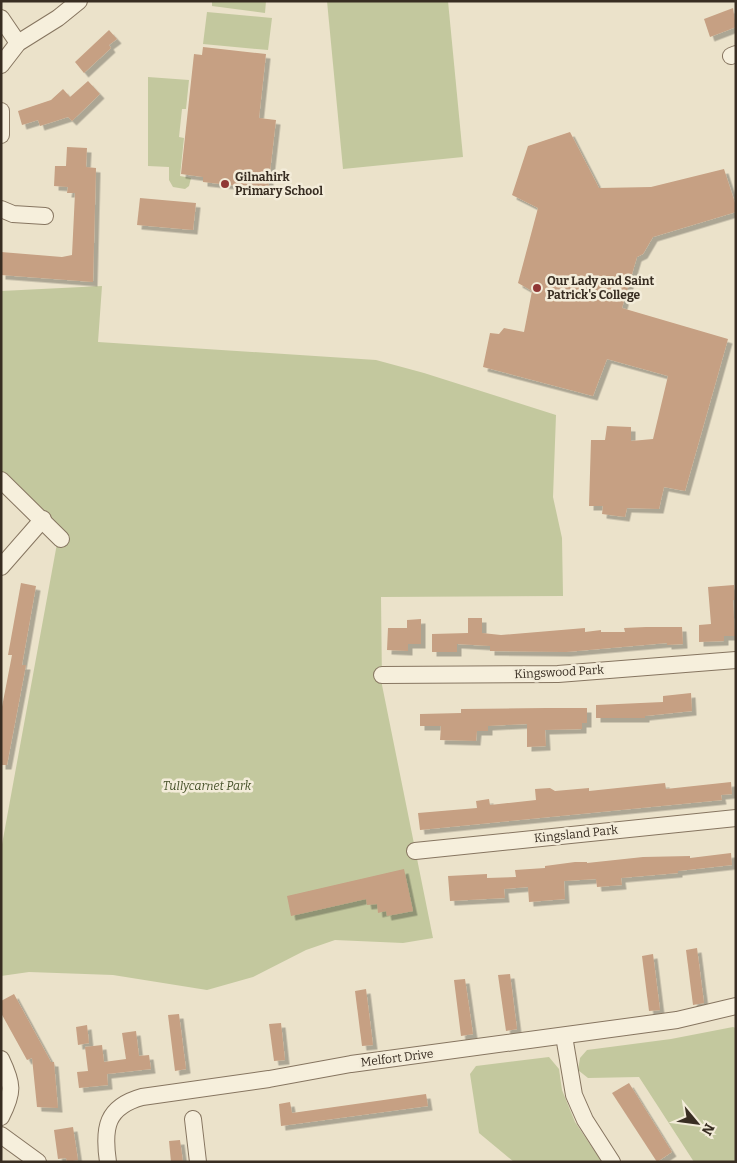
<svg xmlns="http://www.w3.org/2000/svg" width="737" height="1163" font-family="Bitter,serif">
  <defs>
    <filter id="shadow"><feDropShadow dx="4.5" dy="4.5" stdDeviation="0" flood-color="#0004"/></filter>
  </defs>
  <rect width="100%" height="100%" fill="#ebe2ca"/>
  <g fill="#c3c89e">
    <path d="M212 1H266L265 13 212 6Z"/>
    <path d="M327 1H448L463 157 343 169Z"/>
    <path d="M207 12 272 18 268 50 203 44Z"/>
    <path d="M148 77 189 80 186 109H182L179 137 184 138 180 176 191 178 189 186 185 189 173 187 169 180V167L148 166Z"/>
    <path d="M102 286 98 342 376 360 424 373 556 415 553 497 562 538 563 596 381 597 382 685 433 938 403 943 335 940 306 950 253 977 207 990 113 975 29 972 1 976V850L58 538 1 486V291Z"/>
    <path d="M733 1027 736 1028V1162H694L639 1077 588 1078 578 1070 580 1058 587 1050 671 1039Z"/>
    <path d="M549 1057 559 1069 562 1090 575 1122 602 1162H514L479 1133 470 1074 476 1066Z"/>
  </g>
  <g fill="#c6a083" filter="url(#shadow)">
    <path d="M733 8 736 27 710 37 704 19Z"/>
    <path d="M109 30 117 39 109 45 111 48 84 73 75 62Z"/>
    <path d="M203 47 266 54 259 118 276 120 268 189 203 182V177L181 174 194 54 202 55Z"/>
    <path d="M88 81 100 94 72 121 68 117 40 126 38 120 22 125 18 111 51 100 63 89 70 97Z"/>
    <path d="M570 132 599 188 651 187 724 169 736 206V212L653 237 643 254 637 257 622 308 728 339 685 491 664 487 659 509 627 508 625 517 602 514 603 506H589L591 440H605L607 426 631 427V441L653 439 668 376 607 359 593 396 483 367 490 333 499 334 504 328 524 332 532 291 518 283 538 208 512 195 528 146Z"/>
    <path d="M67 147 87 148 86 167 96 168 93 282 1 275V252L62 257 72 255 75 193H67L68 187 54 186 55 166H66Z"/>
    <path d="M140 198 196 203 193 230 137 225Z"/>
    <path d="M21 583 36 586 22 665H26L7 765H1V712L12 655H8Z"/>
    <path d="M734 585 735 600H733L735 636H724V641L699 642V625L711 624 708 587Z"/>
    <path d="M468 618H482V633L501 635 585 628V632L601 630V632H625L624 628 646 627H682L683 644 667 645V643L566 652 490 651V646L457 644V652H432V634L468 633Z"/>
    <path d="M421 619V644H408V651L387 650 388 628H407V620Z"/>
    <path d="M691 693 692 711 645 716V718H596V705L663 702V696Z"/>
    <path d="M547 708H587V723H582V729L545 730 546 746 527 747V724L488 726V731H477L476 741 440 740 441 726H420V714L461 713V709Z"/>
    <path d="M731 782 732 794 721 795 722 800 420 830 418 813 477 808 476 801 489 799 490 805 536 800 535 789 550 788 555 791 589 788V791L665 783 666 789Z"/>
    <path d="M731 853 732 865 678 871V873L621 878 622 885 597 887 596 879 564 881 565 899 529 902 528 887 504 889 505 898 450 901 448 876 487 874V878L516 877 515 870 545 868V866L575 862H587V863L643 857 690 856V858Z"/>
    <path d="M404 869 413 911 387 916 386 911 378 913 377 904 367 905 366 899 291 916 287 896Z"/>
    <path d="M697 948 704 1003 693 1005 686 950Z"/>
    <path d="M653 954 660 1010 649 1011 642 956Z"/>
    <path d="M510 974 517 1029 506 1031 498 975Z"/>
    <path d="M465 979 473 1034 461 1036 454 980Z"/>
    <path d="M366 989 373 1045 362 1046 355 991Z"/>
    <path d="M14 994 51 1062H54L58 1108 37 1107 32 1058 27 1060 1 1013V1001Z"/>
    <path d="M179 1014 186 1069 175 1071 168 1015Z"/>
    <path d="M281 1023 285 1060 274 1061 269 1024Z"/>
    <path d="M87 1025 89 1043 78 1045 76 1027Z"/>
    <path d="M136 1031 139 1056 149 1055 151 1069 107 1074 108 1085 79 1088 77 1072 88 1071 85 1047 102 1045 104 1062 126 1059 122 1033Z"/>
    <path d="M629 1083 672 1152 657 1162 612 1093Z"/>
    <path d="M426 1094 428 1106 281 1126 279 1104 290 1102 292 1113Z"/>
    <path d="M73 1127 78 1160 67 1162 66 1158 58 1159 54 1130Z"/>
    <path d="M180 1140 183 1162H171L169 1141Z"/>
  </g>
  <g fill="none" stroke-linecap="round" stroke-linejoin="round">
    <g stroke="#867560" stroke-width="18">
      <g id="minor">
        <path d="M1 18 18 43"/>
        <path d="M731 56 736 54"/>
        <path d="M1 65 18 43 58 18 79 1"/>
        <path d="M1 111V135"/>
        <path d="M1 209 13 214 45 216"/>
        <path d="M1 480 61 539"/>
        <path d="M1 567 43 519"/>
        <path d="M382 675 558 674 736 660"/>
        <path d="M415 851 736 818"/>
        <path d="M564 1036 574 1095 585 1120 612 1162"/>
        <path d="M1 1059C13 1084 14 1092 1 1117"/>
        <path d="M193 1119 198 1162"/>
        <path d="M1 1135 38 1162"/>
        <path d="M108 1162C103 1128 106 1107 142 1097L269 1079 351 1064 677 1020 736 1006"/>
      </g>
    </g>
    <use href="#minor" stroke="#f6efdc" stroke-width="16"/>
  </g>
  <g fill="#903735" stroke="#f3ecd9" stroke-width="2">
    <circle cx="225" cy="184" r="5"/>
    <circle cx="537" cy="288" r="5"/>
  </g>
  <g text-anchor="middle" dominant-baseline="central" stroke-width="5" stroke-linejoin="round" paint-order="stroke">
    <g font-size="12" font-weight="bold" fill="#382d22" stroke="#f3ecd9" text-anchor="start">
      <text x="235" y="177">Gilnahirk<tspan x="235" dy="14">Primary School</tspan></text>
      <text x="547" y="281">Our Lady and Saint<tspan x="547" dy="14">Patrick's College</tspan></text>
    </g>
    <g font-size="12" fill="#382d22" stroke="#f3ecd9">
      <text transform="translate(559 672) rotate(-3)">Kingswood Park</text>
      <text transform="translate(576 834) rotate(-6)">Kingsland Park</text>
      <text transform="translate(397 1058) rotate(-7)">Melfort Drive</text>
    </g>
    <g font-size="12" font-style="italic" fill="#47522a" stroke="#f3ecd9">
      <text x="207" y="786">Tullycarnet Park</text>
    </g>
  </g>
  <rect width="737" height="1163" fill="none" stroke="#382d22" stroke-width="5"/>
  <g transform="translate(697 1123) rotate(119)" stroke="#f3ecd9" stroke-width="4" paint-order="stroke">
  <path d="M0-4L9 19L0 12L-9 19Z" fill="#382d22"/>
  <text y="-8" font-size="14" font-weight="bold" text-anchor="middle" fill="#382d22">N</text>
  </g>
</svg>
